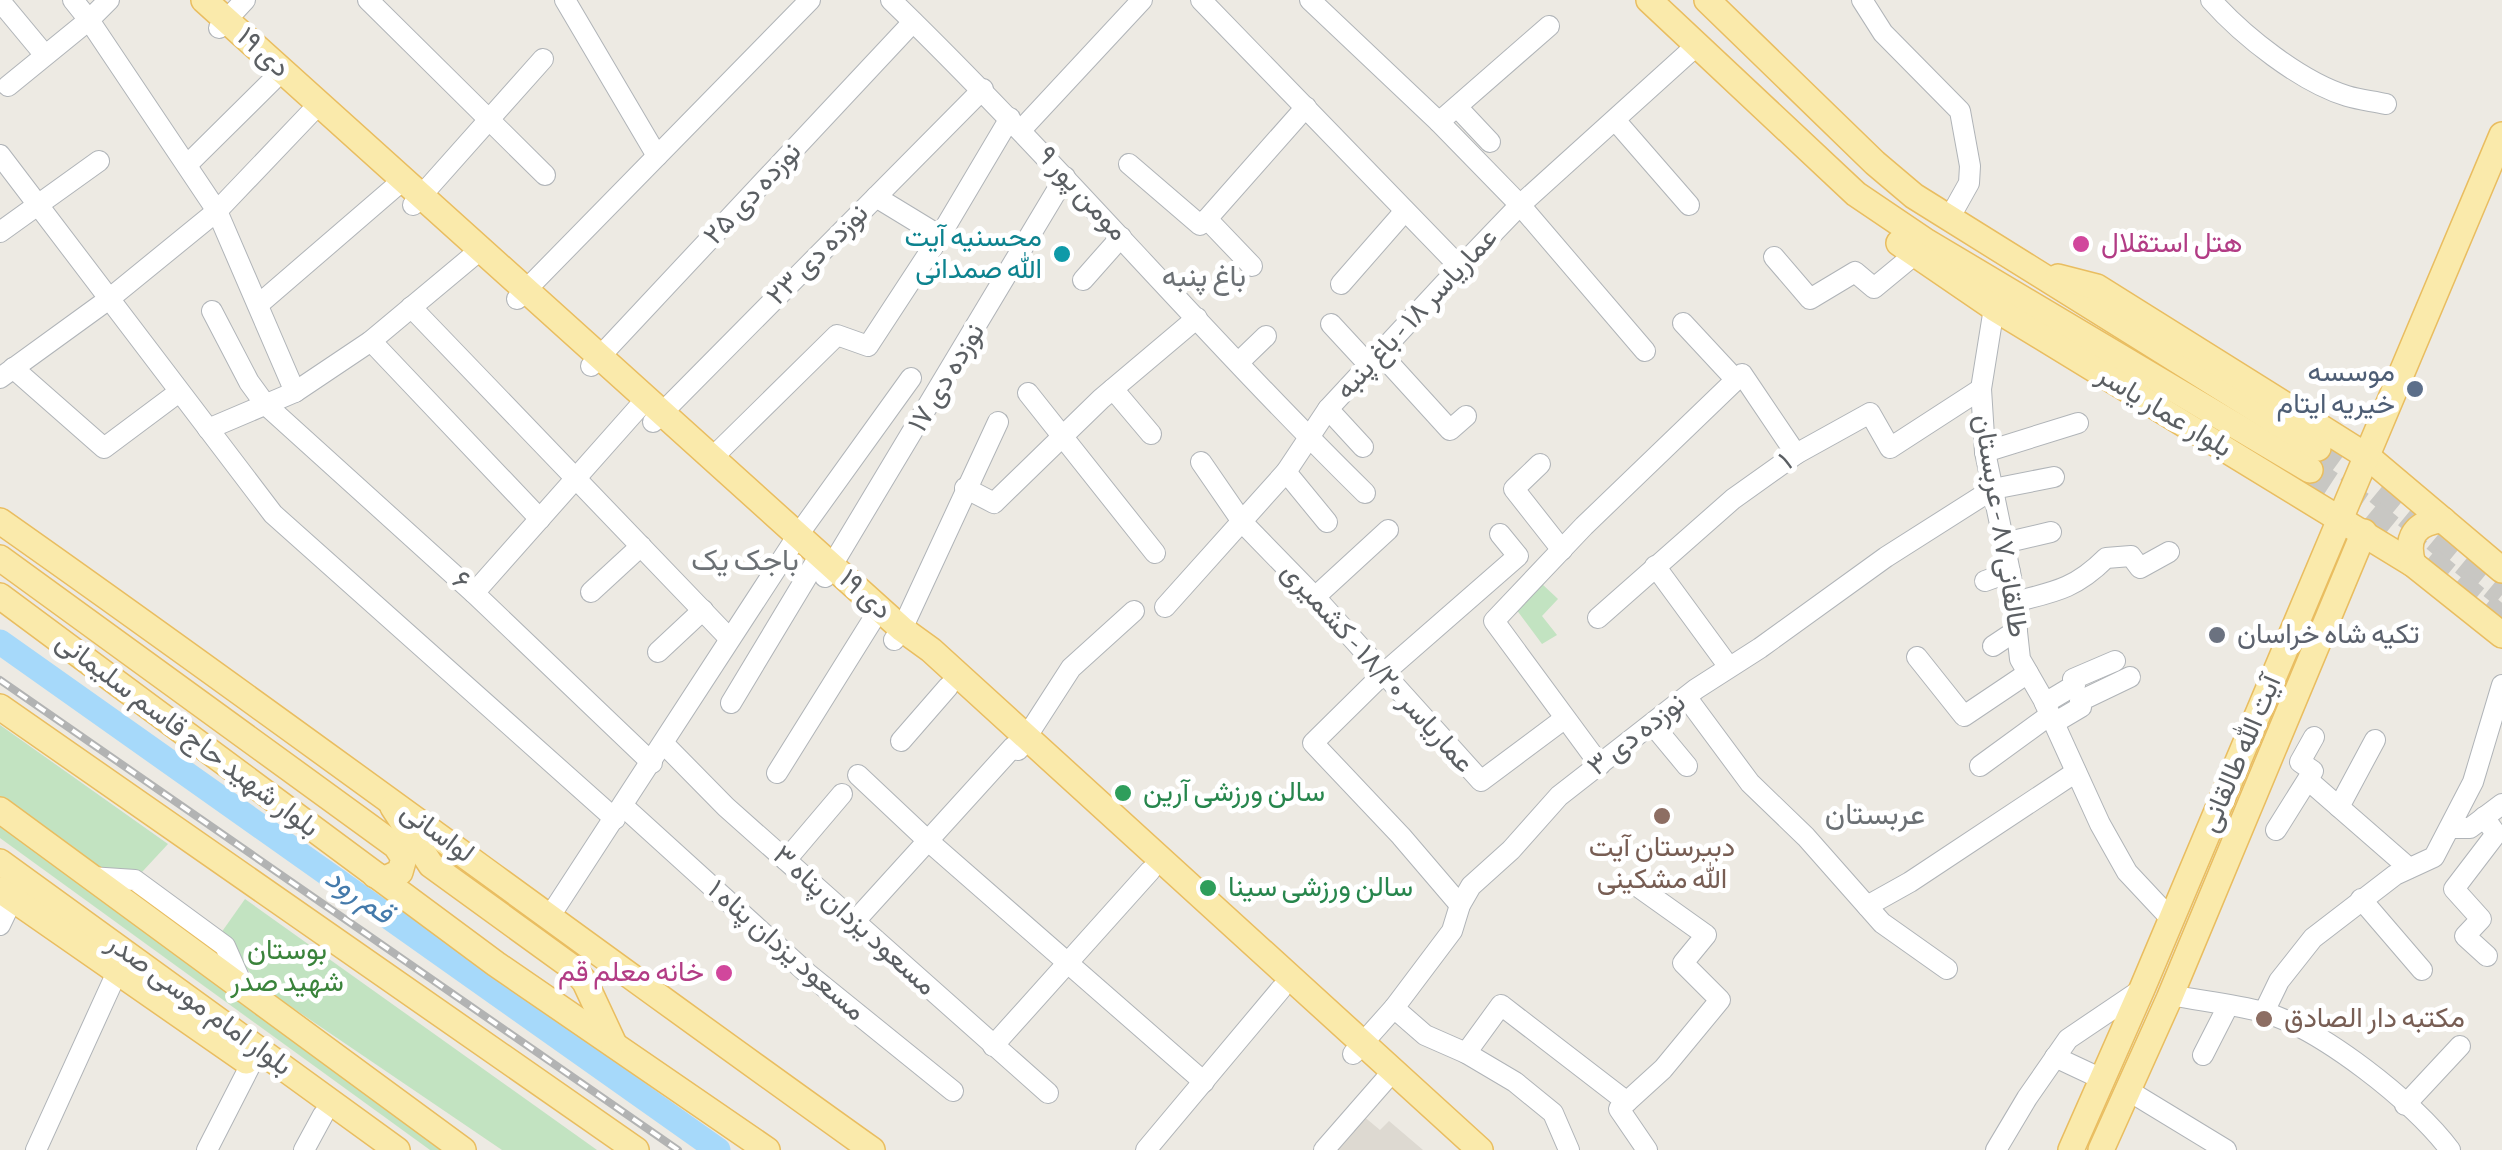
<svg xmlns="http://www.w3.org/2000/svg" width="2502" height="1150" font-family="'Alegreya Sans',Vazirmatn,sans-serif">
  <rect width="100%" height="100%" fill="#edeae3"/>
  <path fill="#ddd9d1" d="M1362 1115 1380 1130 1389 1121 1423 1150H1335Z"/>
  <g fill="#c2e3c1">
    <path d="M1541 583 1558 599 1542 616 1557 635 1542 644 1516 609Z"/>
    <path d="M0 725 168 844 142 872 93 867 0 796Z"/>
    <path d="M0 824 442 1150H430L0 838Z"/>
    <path d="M245 899 597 1150H502L259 985 221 933Z"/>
  </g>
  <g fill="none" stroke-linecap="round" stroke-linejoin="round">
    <path stroke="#a6d9fa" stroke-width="25" d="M0 642 718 1150"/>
    <g stroke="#c8c7c3" stroke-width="25" stroke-dasharray="25 12" stroke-linecap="butt">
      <path d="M2318 448 2375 490 2502 595"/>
      <path d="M2310 470 2366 507 2502 619"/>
    </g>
    <g stroke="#b0b4b8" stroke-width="22">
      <g id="minor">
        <path d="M73 0 89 20 217 211 295 392"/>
        <path d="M368 0 545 175"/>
        <path d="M565 0 657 156"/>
        <path d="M891 0C1055 159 1202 333 1365 493"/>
        <path d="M1201 0 1460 267"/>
        <path d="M1310 0 1439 122 1520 205 1645 351"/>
        <path d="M1862 0 1883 33 1960 111 1970 166 1969 183 1950 217"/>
        <path d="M2211 0C2243 36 2301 82 2347 96 2360 100 2373 101 2386 104"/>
        <path d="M0 1 44 54"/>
        <path d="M219 28 245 0"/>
        <path d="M8 86 89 20 109 0"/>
        <path d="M1459 109 1490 142"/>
        <path d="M1615 120 1689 205"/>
        <path d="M1439 122 1549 26"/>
        <path d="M1021 130 1142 0"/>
        <path d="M0 155 273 514 615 819"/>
        <path d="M188 164 282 71"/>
        <path d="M1129 164 1200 225 1207 219 1252 266"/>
        <path d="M876 197 940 236"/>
        <path d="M413 205 543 59"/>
        <path d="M1207 219 1306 107"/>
        <path d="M0 232 99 161"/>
        <path d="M1774 257 1810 299 1855 272 1874 288 1914 255"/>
        <path d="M1083 280 1121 237"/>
        <path d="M1341 284 1404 212"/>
        <path d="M517 299 810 0"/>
        <path d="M258 305 403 180"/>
        <path d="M411 307 729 638"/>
        <path d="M1994 308 1981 389 1985 452 2011 577 2020 659 2043 699 2100 824 2127 872 2171 919"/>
        <path d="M212 311 249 382 265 404 474 593 652 763"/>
        <path d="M1683 323 1736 380"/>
        <path d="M1331 324 1368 364"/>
        <path d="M371 341 540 519"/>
        <path d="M1379 352 1450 430 1466 416"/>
        <path d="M1239 362 1266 336"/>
        <path d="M591 366 913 22"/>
        <path d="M13 368 104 448 179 392"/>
        <path d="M0 378 109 299 217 211 319 104"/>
        <path d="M1113 389 1151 434"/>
        <path d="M1028 393 1155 553"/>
        <path d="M1328 409 1363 447"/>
        <path d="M653 422 983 89"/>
        <path d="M208 429 295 392 371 341 480 250"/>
        <path d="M1985 452 2078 423"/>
        <path d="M713 457 837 335 868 346 940 236 1010 118"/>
        <path d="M1201 462 1243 523 1315 597 1481 781 1564 719"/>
        <path d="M1540 464 1514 489 1562 550"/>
        <path d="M1286 472 1327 522"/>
        <path d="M965 488 994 503 1101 399 1197 318"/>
        <path d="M2004 543 2051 532"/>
        <path d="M1655 566 1729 667"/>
        <path d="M825 577 1065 177"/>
        <path d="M1985 581 2010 572"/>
        <path d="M591 592 641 546"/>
        <path d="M474 593 647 398"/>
        <path d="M1315 597 1388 530"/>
        <path d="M2014 602C2054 592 2075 589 2106 558L2131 556 2140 568 2169 552"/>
        <path d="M1165 607 1286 472 1328 409 1444 284 1520 205 1696 46"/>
        <path d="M1598 618 1733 499 1796 454 1870 413 1890 448 1981 389"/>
        <path d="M894 640 902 629 998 422"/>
        <path d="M1993 646 2017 630"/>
        <path d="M658 652 703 610"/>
        <path d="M1917 657 1964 716 2028 673"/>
        <path d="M1687 698 1750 783 1806 837 1882 923 1947 969"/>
        <path d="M731 703 820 555"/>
        <path d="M2045 703 2075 685 2073 679 2115 661"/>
        <path d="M2054 723 2081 707 2080 701 2130 677"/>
        <path d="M1653 725 1687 766"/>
        <path d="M901 741 948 687"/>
        <path d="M664 744 726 807 1048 1093"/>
        <path d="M1018 750 1071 668 1134 611"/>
        <path d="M1600 765 1494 621 1584 526 1742 374 1796 454"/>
        <path d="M1980 766 2050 715"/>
        <path d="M777 773 880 608"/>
        <path d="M858 775 926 839 1204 1082"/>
        <path d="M2308 780 2409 868"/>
        <path d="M623 806 807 973 953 1091"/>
        <path d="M2339 807 2375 740"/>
        <path d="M2484 817 2496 834 2454 889 2481 919 2465 936 2487 956"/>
        <path d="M2451 828H2470L2502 804"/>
        <path d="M2276 830 2313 771 2300 762 2314 737"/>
        <path d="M786 860 842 794"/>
        <path d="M90 877 135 880 225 946 245 991"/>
        <path d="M1640 888 1706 935 1683 963 1720 1000 1663 1069 1619 1109 1647 1150"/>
        <path d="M2361 899 2422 970"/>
        <path d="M1460 905 1401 836 1313 743 1384 673 1518 556 1500 534"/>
        <path d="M1867 906 1910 882 2076 772"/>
        <path d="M550 916 798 535 911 378"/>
        <path d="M855 921 1013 747"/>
        <path d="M0 925 13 898"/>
        <path d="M2170 995C2201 1001 2233 1004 2263 1012 2320 1028 2415 1102 2450 1150"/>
        <path d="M1394 1008 1425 1035 1466 1053 1515 1082 1553 1113 1569 1150"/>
        <path d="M2264 1012 2279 981 2313 938 2395 875 2434 857 2473 782 2502 685"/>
        <path d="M993 1046 1150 871"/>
        <path d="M1466 1053 1501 1005 1627 1102"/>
        <path d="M1353 1054 1394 1008 1452 931 1460 905 1471 886 1511 850 1559 796 1696 689 1760 648 1886 557 1993 489 2054 477"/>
        <path d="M2203 1055 2228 1006"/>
        <path d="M2055 1057 2104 1080"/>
        <path d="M2129 1091 2226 1150"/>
        <path d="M2405 1105 2460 1046"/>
        <path d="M36 1150 118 970"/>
        <path d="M207 1150 251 1064"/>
        <path d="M304 1150 323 1115"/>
        <path d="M1146 1150 1281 989"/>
        <path d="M1324 1150 1393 1071"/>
        <path d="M1996 1150 2027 1098 2068 1039 2142 989"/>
      </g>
    </g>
    <g stroke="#e9bd60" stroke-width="28">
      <g id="major">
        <path d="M204 0 902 629 931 650 1480 1150"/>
        <path d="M1649 0 1856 194 1927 242 2310 470"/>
        <path d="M1707 0 1875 163 1914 196 2318 448"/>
        <path d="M1899 243 1994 308 2413 564 2502 635"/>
        <path d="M2058 277 2097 287 2368 457 2502 570"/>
        <path d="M0 521C293 727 580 942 872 1150"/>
        <path d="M0 558 396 846 404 858 400 872 385 879 375 875"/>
        <path d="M2413 564C2405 538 2415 522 2443 520"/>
        <path d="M0 596 496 964 767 1150"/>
        <path d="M0 707 636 1150"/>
        <path d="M393 807 431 865 573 968 585 982 613 1042"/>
        <path d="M0 810 463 1150"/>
        <path d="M0 862 397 1150"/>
        <path d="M0 890 246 1061"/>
        <path d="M2071 1150 2142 989 2502 135"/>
        <path d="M2101 1150 2169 999 2364 532"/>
      </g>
    </g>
    <use href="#minor" stroke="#fff" stroke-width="20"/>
    <use href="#major" stroke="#faeaab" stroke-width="25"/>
    <g stroke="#b2b3b3" stroke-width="8">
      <path id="rail" d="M0 680 678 1150"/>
    </g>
    <use href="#rail" stroke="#fff" stroke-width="4" stroke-dasharray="11" stroke-linecap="butt"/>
  </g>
  <g fill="#d1479c" stroke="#fff" stroke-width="4">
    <circle cx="2081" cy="244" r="10"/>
    <circle cx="724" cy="973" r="10"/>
  </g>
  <circle fill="#0f9aa8" stroke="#fff" stroke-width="4" cx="1062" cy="254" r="10"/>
  <circle fill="#5c6f8a" stroke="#fff" stroke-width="4" cx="2415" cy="389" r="10"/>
  <circle fill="#6b7280" stroke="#fff" stroke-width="4" cx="2217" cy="635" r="10"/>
  <g fill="#2e9e5b" stroke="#fff" stroke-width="4">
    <circle cx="1123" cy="793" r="10"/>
    <circle cx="1208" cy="888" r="10"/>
  </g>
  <g fill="#8d6e63" stroke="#fff" stroke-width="4">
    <circle cx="1662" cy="816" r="10"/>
    <circle cx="2264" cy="1019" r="10"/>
  </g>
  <g text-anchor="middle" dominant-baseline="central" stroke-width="10" stroke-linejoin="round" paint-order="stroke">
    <g font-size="28" fill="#5b5f63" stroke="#fff">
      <text transform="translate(263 53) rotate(42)">۱۹ دی</text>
      <text transform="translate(753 194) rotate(-47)">نوزده دی ۲۵</text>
      <text transform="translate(1082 194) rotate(47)">مومن پور ۹</text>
      <text transform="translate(818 255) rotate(-45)">نوزده دی ۲۳</text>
      <text transform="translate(1417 314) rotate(-47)">عماریاسر ۱۸ - باغ پنبه</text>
      <text transform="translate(947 378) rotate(-59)">نوزده دی ۱۷</text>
      <text transform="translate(2164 412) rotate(31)">بلوار عمار یاسر</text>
      <text transform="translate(1786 462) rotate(-35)">۱</text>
      <text transform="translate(2000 526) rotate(81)">طالقانی۸۷ - عربستان</text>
      <text transform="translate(461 581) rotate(42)">۶</text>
      <text transform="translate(865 595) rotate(42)">۱۹ دی</text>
      <text transform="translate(1377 668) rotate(48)">عماریاسر ۱۸/۲۰ - کشمیری</text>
      <text transform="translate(187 735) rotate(37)">بلوار شهید حاج قاسم سلیمانی</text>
      <text transform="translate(1637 735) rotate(-38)">نوزده دی ۳</text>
      <text transform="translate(2241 754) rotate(-67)">آیت الله طالقانی</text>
      <text transform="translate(437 833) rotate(36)">لواسانی</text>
      <text transform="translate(854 921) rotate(42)">۳ مسعود یزدان پناه</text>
      <text transform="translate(786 951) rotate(41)">۱ مسعود یزدان پناه</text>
      <text transform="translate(199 1005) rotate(36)">بلوار امام موسی صدر</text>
    </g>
    <g font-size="28" fill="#0d838f" stroke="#fff" text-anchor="end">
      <text x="1042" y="238">محسنیه آیت<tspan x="1042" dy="32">الله صمدانی</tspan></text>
    </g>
    <g font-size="28" fill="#b23c85" stroke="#fff" text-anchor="start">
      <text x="2101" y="244">هتل استقلال</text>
      <text x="704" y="973" text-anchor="end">خانه معلم قم</text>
    </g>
    <g font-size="28" fill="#4e5e75" stroke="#fff" text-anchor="end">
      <text x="2395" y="373">موسسه<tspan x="2395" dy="32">خیریه ایتام</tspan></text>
    </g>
    <g font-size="28" fill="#5b616d" stroke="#fff" text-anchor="start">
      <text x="2237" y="635">تکیه شاه خراسان</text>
    </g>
    <g font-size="28" fill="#27864d" stroke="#fff" text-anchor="start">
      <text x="1143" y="793">سالن ورزشی آرین</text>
      <text x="1228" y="888">سالن ورزشی سینا</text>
    </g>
    <g font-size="28" fill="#785e54" stroke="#fff">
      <text x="1662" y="848">دبیرستان آیت<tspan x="1662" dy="32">الله مشکینی</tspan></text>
      <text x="2284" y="1019" text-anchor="start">مکتبه دار الصادق</text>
    </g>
    <g font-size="28" fill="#3a833b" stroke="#fff">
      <text x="287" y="951">بوستان<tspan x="287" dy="32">شهید صدر</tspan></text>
    </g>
    <g font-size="30" fill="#6c7175" stroke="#fff">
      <text x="1204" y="277">باغ پنبه</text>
      <text x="745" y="561">باجک یک</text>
      <text x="1875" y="815">عربستان</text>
    </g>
    <g font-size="30" font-style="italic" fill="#447aab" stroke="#fff">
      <text transform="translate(359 896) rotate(35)">قم رود</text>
    </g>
  </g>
</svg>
